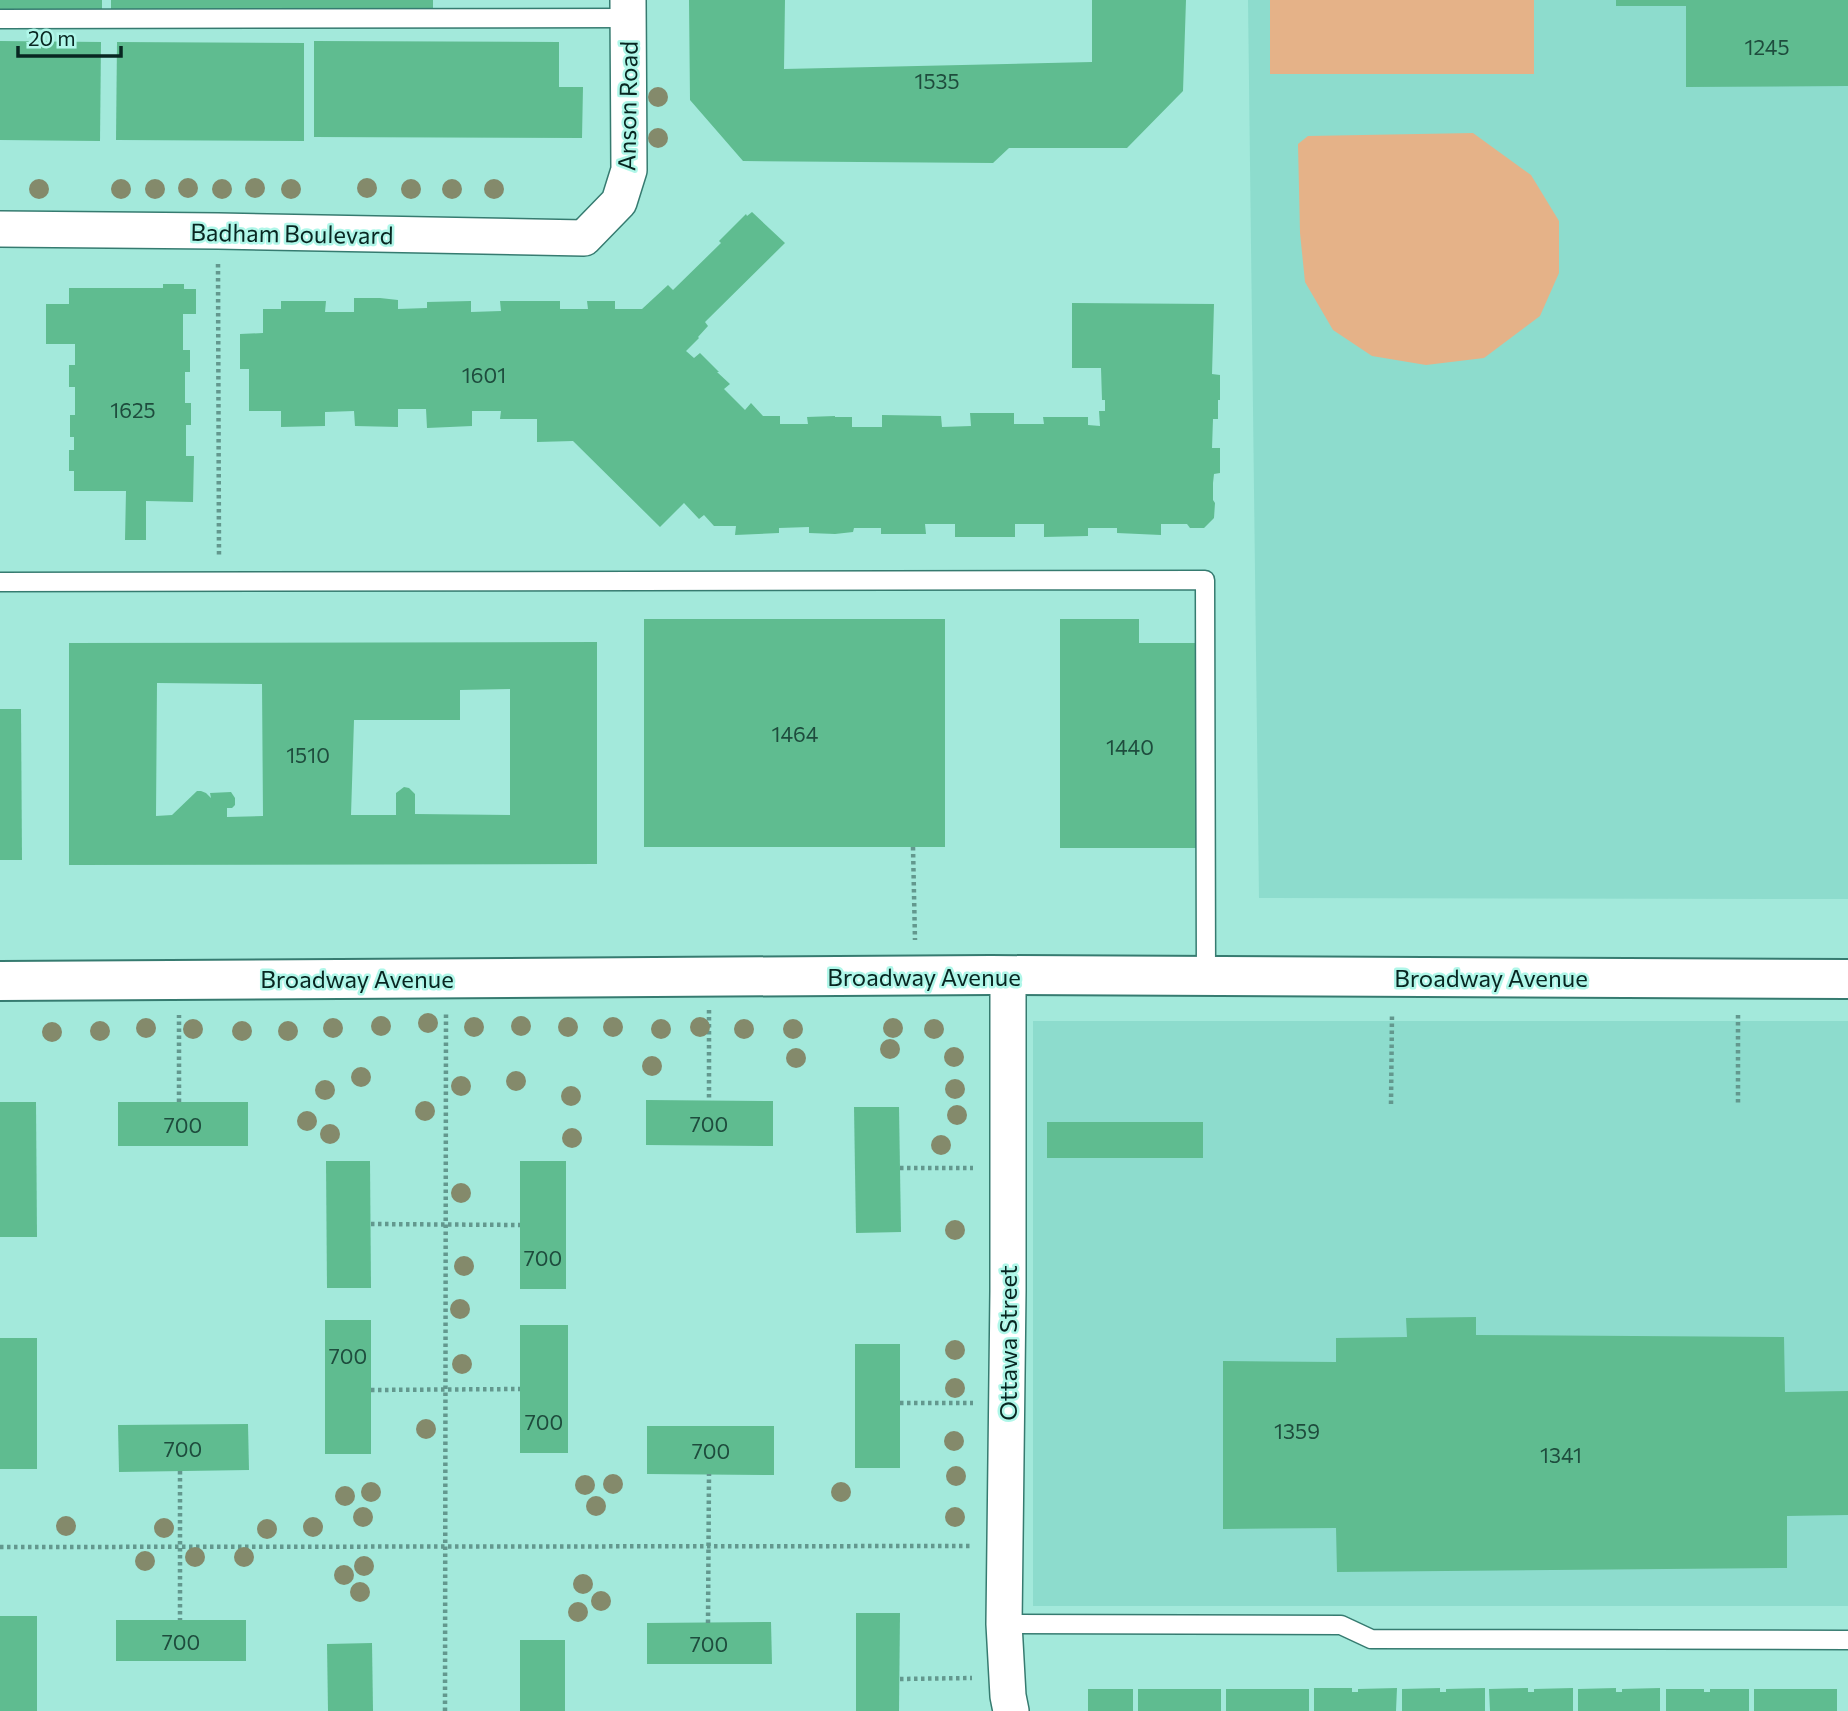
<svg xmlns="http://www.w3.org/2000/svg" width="1848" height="1711" font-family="Commissioner,sans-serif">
  <rect width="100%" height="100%" fill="#a3e9db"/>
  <g fill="#8ddccd">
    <path d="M1248 0H1848V899L1259 898Z"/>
    <rect x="1033" y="1021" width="815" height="585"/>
  </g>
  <g fill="#e5b288">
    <rect x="1270" y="0" width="264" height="74"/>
    <path d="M1473 133 1531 175 1559 221V273L1540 316 1484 358 1426 365 1372 356 1333 330 1305 282 1300 233 1298 144 1308 136Z"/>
  </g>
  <g fill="#5fbc90" fill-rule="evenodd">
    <rect x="0" y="0" width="102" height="14"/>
    <rect x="111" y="0" width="322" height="9"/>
    <path d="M689 0H785L784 69 1092 62V0H1186L1183 91 1127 148H1009L993 163 743 161 690 100Z"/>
    <path d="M1616 0H1848V86L1686 87V6H1616Z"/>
    <path d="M0 41 101 42 100 141 0 140Z"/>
    <path d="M314 41 559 42V87H583L582 138 314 137Z"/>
    <path d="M117 42 304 43V141L116 140Z"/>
    <path d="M752 212 785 243 705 322 708 326 698 337 699 338 686 351 694 358 700 353 719 372H717L730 384 724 389 745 410 751 403 763 416H780V424H808L807 417 835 416V417H852V427H882V415L941 416 942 427 971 426 970 413H1014V424H1044L1043 417H1088V425L1100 426 1099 411H1105V400H1102L1101 368H1072V303L1214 304 1212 374 1220 375V400H1218V419H1213L1212 448H1220V473L1214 474 1213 483V500L1215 503 1214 518 1204 528H1190L1187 524H1161V535L1117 533V528H1088V536L1044 537V524H1015V537H955V524H925L926 534H881V528H854L853 532 835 534 809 533V527L779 528V533L735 535 736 526H714L704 515 699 519 684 503 660 527 573 441 537 442V419H500L501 411H472V426L427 428 426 409H398V427L355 426 354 411 325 412V426L281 427V411H249V369H240V334L263 333V309H281V301H326L325 312H354V298H380L398 300V309L427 308V302L471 301V312L501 311 500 301H560V309H588L587 301H615V309H642L668 285 673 290 721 243 719 241 746 214 747 216Z"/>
    <path d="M163 284H184V289H196V314H183V350H190V372H185V403H191V425H186V456H194L193 502 146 501V540H125L126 491H74V471H69V450H74V437H70V415H75V387H69V365H75V344H46V304H69V288H163Z"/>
    <rect x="644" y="619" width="301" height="228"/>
    <path d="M1060 619H1139V643H1199V848H1060Z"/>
    <path d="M597 642V864L69 865V643ZM157 683 262 684 263 816 227 817V808H232L235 805V798L231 792 210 793 211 798 206 793 201 791H197L172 815 156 816ZM510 689V815L415 814V794L409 788 404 787 396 793V815H351L354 720H460V690Z"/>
    <path d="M0 709H21L22 860H0Z"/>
    <path d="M646 1100 773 1101V1146L646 1145Z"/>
    <path d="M0 1102H36L37 1237H0Z"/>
    <rect x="118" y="1102" width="130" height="44"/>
    <path d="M854 1107H899L901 1232 856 1233Z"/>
    <rect x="1047" y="1122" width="156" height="36"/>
    <path d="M326 1161H370L371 1288H327Z"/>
    <rect x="520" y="1161" width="46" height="128"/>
    <path d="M1476 1317V1335L1784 1337 1785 1392 1848 1391V1515L1787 1516V1568L1337 1572 1336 1528 1223 1529V1361L1336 1362V1338L1407 1337 1406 1318Z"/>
    <rect x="325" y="1320" width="46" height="134"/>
    <rect x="520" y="1325" width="48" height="128"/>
    <rect x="0" y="1338" width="37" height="131"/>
    <rect x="855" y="1344" width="45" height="124"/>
    <path d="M248 1424 249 1470 119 1472 118 1425Z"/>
    <path d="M647 1426H774V1475L647 1474Z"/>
    <path d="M856 1613H900L899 1711H856Z"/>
    <rect x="0" y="1616" width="37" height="95"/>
    <rect x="116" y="1620" width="130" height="41"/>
    <path d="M771 1622 772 1664H647V1623Z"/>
    <rect x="520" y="1640" width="45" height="71"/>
    <path d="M372 1643 373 1711H328L327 1644Z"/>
    <path d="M1314 1688H1352V1692H1358V1689L1397 1688 1396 1711H1314Z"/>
    <path d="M1440 1688V1692H1446V1689L1485 1688V1711H1402V1689Z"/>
    <path d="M1528 1688V1692H1534V1689L1573 1688V1711H1490L1489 1689Z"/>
    <path d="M1616 1688V1692H1622V1689L1660 1688V1711H1578V1689Z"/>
    <rect x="1088" y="1689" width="45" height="22"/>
    <rect x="1138" y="1689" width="83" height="22"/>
    <rect x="1226" y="1689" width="83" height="22"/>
    <path d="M1666 1689H1704V1692H1710V1689H1749V1711H1666Z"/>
    <rect x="1754" y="1689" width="83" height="22"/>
  </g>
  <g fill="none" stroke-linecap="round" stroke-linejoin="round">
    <g stroke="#367b70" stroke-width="21">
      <g id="service">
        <path d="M0 19 628 18"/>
        <path d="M0 582 1205 580 1206 976"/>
        <path d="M1004 1624 1341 1625 1371 1639 1848 1640"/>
      </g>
    </g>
    <g stroke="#367b70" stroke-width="38">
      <g id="minor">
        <path d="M0 229 218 231 584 238 619 202 629 170 628 0"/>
        <path d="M1008 975V1291L1004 1624 1008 1696 1011 1711"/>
      </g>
    </g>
    <g stroke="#367b70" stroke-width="42">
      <path id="tertiary" d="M0 981 991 975 1848 979"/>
    </g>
    <g stroke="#63988e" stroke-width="4.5" stroke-dasharray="3.5 3.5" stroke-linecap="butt">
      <path d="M218 264 219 557"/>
      <path d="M913 847 915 940"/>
      <path d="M709 1010V1101"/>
      <path d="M1738 1015V1105"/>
      <path d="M179 1102V1015"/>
      <path d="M1391 1104 1392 1014"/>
      <path d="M900 1168H973"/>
      <path d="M371 1224 520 1225"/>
      <path d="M371 1390 520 1389"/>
      <path d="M900 1403H973"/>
      <path d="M180 1471V1620"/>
      <path d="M0 1547 972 1546"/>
      <path d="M708 1623 709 1474"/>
      <path d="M900 1679 972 1678"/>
      <path d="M445 1711 446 1014"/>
    </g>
    <use href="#service" stroke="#fff" stroke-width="18"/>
    <use href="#minor" stroke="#fff" stroke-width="35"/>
    <use href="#tertiary" stroke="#fff" stroke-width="38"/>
  </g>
  <g fill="#848a6b">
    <circle cx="658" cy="97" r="10"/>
    <circle cx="658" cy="138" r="10"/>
    <circle cx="188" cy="188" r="10"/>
    <circle cx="255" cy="188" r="10"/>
    <circle cx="367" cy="188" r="10"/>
    <circle cx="39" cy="189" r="10"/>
    <circle cx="121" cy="189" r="10"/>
    <circle cx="155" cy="189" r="10"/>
    <circle cx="222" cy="189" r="10"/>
    <circle cx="291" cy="189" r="10"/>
    <circle cx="411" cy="189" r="10"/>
    <circle cx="452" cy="189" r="10"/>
    <circle cx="494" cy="189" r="10"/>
    <circle cx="428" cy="1023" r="10"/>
    <circle cx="381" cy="1026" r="10"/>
    <circle cx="521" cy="1026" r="10"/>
    <circle cx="474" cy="1027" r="10"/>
    <circle cx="568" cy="1027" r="10"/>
    <circle cx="613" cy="1027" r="10"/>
    <circle cx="700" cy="1027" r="10"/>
    <circle cx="146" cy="1028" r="10"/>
    <circle cx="333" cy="1028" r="10"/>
    <circle cx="893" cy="1028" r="10"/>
    <circle cx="193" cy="1029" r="10"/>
    <circle cx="661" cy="1029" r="10"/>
    <circle cx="744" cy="1029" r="10"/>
    <circle cx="793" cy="1029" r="10"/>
    <circle cx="934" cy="1029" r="10"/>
    <circle cx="100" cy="1031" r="10"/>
    <circle cx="242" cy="1031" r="10"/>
    <circle cx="288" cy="1031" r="10"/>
    <circle cx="52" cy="1032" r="10"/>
    <circle cx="890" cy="1049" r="10"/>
    <circle cx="954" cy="1057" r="10"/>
    <circle cx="796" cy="1058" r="10"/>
    <circle cx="652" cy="1066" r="10"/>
    <circle cx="361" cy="1077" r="10"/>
    <circle cx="516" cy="1081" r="10"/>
    <circle cx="461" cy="1086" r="10"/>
    <circle cx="955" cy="1089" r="10"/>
    <circle cx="325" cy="1090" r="10"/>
    <circle cx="571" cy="1096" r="10"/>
    <circle cx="425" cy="1111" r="10"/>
    <circle cx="957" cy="1115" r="10"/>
    <circle cx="307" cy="1121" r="10"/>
    <circle cx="330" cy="1134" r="10"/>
    <circle cx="572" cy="1138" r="10"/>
    <circle cx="941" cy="1145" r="10"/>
    <circle cx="461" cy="1193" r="10"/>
    <circle cx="955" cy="1230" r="10"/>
    <circle cx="464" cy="1266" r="10"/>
    <circle cx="460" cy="1309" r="10"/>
    <circle cx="955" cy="1350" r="10"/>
    <circle cx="462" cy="1364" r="10"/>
    <circle cx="955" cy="1388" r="10"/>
    <circle cx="426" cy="1429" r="10"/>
    <circle cx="954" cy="1441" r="10"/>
    <circle cx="956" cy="1476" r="10"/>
    <circle cx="613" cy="1484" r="10"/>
    <circle cx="585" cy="1485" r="10"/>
    <circle cx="371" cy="1492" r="10"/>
    <circle cx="841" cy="1492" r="10"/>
    <circle cx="345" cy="1496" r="10"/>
    <circle cx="596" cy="1506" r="10"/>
    <circle cx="363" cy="1517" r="10"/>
    <circle cx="955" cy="1517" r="10"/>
    <circle cx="66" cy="1526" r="10"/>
    <circle cx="313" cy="1527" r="10"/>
    <circle cx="164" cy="1528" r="10"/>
    <circle cx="267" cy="1529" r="10"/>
    <circle cx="195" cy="1557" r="10"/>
    <circle cx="244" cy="1557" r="10"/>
    <circle cx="145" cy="1561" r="10"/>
    <circle cx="364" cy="1566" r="10"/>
    <circle cx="344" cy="1575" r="10"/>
    <circle cx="583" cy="1584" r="10"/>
    <circle cx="360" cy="1592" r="10"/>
    <circle cx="601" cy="1601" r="10"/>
    <circle cx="578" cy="1612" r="10"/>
  </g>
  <g text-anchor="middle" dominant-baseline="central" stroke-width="5" stroke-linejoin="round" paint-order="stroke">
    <g font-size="21" fill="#1e4c3d">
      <text x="1767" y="46">1245</text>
      <text x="937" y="80">1535</text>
      <text x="484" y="374">1601</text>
      <text x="133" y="409">1625</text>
      <text x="795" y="733">1464</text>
      <text x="1130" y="746">1440</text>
      <text x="308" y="754">1510</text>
      <text x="709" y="1123">700</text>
      <text x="183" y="1124">700</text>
      <text x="543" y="1257">700</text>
      <text x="348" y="1355">700</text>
      <text x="544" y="1421">700</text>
      <text x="1297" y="1430">1359</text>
      <text x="183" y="1448">700</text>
      <text x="711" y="1450">700</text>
      <text x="1561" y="1454">1341</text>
      <text x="181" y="1641">700</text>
      <text x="709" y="1643">700</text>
    </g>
    <g font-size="24" fill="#082621" stroke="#b0f7e9">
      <text transform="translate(627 106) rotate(-89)">Anson Road</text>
      <text transform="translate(292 233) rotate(1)">Badham Boulevard</text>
      <text x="924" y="976">Broadway Avenue</text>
      <text x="1491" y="977">Broadway Avenue</text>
      <text x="357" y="978">Broadway Avenue</text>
      <text transform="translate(1007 1343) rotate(-90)">Ottawa Street</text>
    </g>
  </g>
  <path d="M18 46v10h103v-10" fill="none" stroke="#082621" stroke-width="3.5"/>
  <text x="28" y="46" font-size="21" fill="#082621" stroke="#b0f7e9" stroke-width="5" paint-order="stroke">20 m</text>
</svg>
